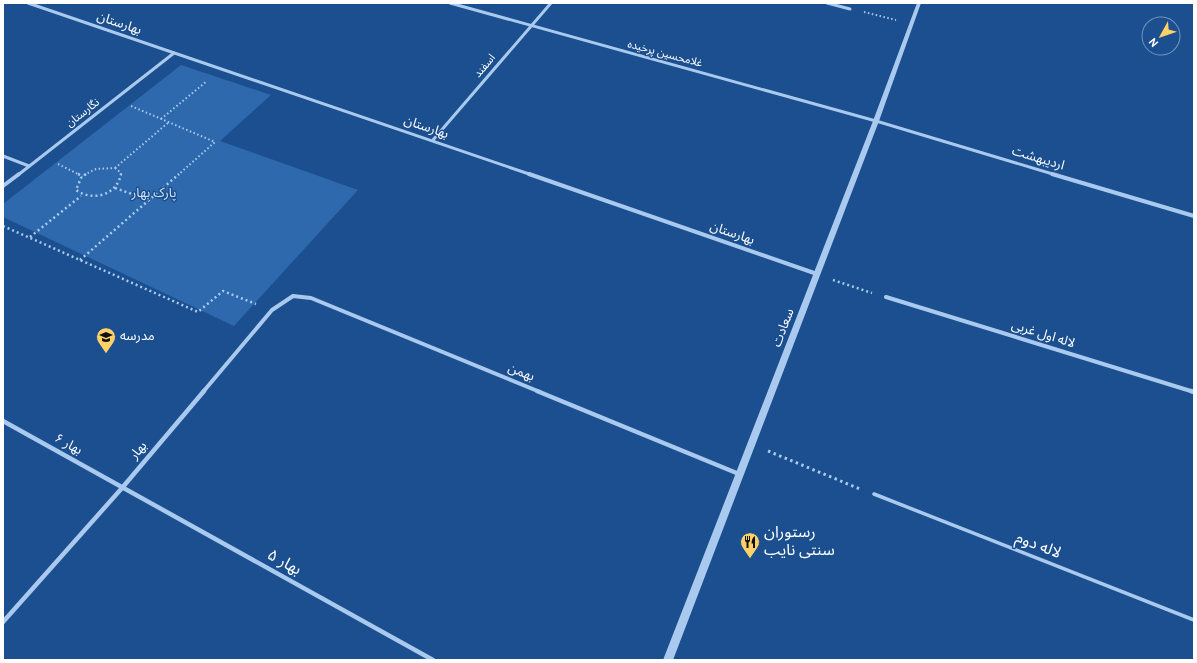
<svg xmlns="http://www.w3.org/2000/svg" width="1197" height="663" font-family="Overpass,'Noto Sans Arabic',sans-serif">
  <rect width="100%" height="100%" fill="#1b4f8f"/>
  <path fill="#2e69ad" d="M181 65 271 95 220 141 358 190 234 326 3 217V204Z"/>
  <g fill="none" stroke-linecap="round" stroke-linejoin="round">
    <g stroke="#a9c9ee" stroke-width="2" stroke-dasharray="1.5 2.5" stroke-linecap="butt">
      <path d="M864 12 896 20"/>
      <path d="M131 106 215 142 178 175"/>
      <path d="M161 119 207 81"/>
      <path d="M58 164 80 175"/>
      <path d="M115 168 121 173V175"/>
      <path d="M115 168 169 122"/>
      <path d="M84 175 96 169 115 168"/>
    </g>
    <g stroke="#a9c9ee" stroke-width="2.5" stroke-dasharray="2 3" stroke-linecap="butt">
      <path d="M78 174 83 176"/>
      <path d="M86 174 81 178 76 190C93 202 117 195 121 174"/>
      <path d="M115 188 149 200"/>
      <path d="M3 226 198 312 223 291 256 304"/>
      <path d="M30 237 81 196"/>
      <path d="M80 260 179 174"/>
      <path d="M833 280 872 293"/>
    </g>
    <path stroke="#a9c9ee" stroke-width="3" stroke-dasharray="2.5 3.5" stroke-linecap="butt" d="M768 451 860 489"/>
    <path stroke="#a9c9ee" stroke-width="3.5" d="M874 494 1194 620"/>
    <g stroke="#a9c9ee" stroke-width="3">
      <path d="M28 3 532 175"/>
      <path d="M450 3 876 121 1056 175"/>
      <path d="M827 3 850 9"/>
      <path d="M433 140 551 3"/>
      <path d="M3 156 29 166"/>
      <path d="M18 175 174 53"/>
    </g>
    <g stroke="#a9c9ee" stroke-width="4">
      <path d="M529 174 817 274"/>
      <path d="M1052 174 1194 216"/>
      <path d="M3 186 19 174"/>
      <path d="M886 297 1194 392"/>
      <path d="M203 392 272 310 293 296 311 298 540 392"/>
    </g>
    <g stroke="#a9c9ee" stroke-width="4.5">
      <path d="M537 391 739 474"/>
      <path d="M1191 391 1194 392"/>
      <path d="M3 421 433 660"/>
      <path d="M3 622 122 488 204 391"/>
    </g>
    <path fill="#a9c9ee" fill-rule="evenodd" d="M917 3H921L879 121 673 660H663L873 121Z"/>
  </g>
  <defs>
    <g id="school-pin" transform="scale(1)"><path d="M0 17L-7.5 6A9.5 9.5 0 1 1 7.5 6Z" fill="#ffd166" stroke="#1b4f8f"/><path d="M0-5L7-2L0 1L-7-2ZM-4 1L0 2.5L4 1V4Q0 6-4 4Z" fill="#111"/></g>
    <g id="restaurant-pin" transform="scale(1)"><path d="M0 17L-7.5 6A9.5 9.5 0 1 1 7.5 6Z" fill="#ffd166" stroke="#1b4f8f"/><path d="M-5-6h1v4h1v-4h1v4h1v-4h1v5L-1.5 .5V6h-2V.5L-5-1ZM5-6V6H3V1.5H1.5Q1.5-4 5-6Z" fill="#111"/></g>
  </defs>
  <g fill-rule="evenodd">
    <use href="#school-pin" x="106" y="337"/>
    <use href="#restaurant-pin" x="750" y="542"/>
  </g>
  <g text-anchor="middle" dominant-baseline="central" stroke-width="3" stroke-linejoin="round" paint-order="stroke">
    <g font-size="11" fill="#fff" stroke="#1b4f8f">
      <text transform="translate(665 54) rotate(15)">غلامحسین پرخیده</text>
      <text transform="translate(485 66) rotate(-50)">اسفند</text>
      <text transform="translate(83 113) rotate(-38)">نگارستان</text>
    </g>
    <g font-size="13" fill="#fff" stroke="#1b4f8f">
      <text transform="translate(119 24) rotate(19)">بهارستان</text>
      <text transform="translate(426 128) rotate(19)">بهارستان</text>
      <text transform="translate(1038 159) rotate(17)">اردیبهشت</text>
      <text transform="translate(732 234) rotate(19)">بهارستان</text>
      <text transform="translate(784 328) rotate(-69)">سعادت</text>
      <text transform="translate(1043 335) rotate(17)">لاله اول غربی</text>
      <text transform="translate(521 373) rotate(22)">بهمن</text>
      <text transform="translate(68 445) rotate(29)">بهار ۶</text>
      <text transform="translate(139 451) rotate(-50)">بهار</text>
    </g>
    <g font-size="13" fill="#cfe3fa" stroke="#1b4f8f">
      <text x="154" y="194">پارک بهار</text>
    </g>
    <g font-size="13" fill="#fff" stroke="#1b4f8f" text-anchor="start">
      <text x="120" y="337">مدرسه</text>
    </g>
    <g font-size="16" fill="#fff" stroke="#1b4f8f" text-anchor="start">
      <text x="764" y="533">رستوران<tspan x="764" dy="18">سنتی نایب</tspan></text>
    </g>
    <g font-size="16" fill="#fff" stroke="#1b4f8f">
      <text transform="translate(1038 546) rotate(21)">لاله دوم</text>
      <text transform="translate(284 563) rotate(29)">بهار ۵</text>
    </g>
  </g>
  <rect width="1197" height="663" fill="none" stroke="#ffffff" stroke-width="8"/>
  <g transform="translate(1161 36) rotate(230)"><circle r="19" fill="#1b4f8f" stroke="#7695bc"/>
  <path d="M0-3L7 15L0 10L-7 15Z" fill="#ffd166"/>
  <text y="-6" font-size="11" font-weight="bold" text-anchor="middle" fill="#ffffff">N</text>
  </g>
</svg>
